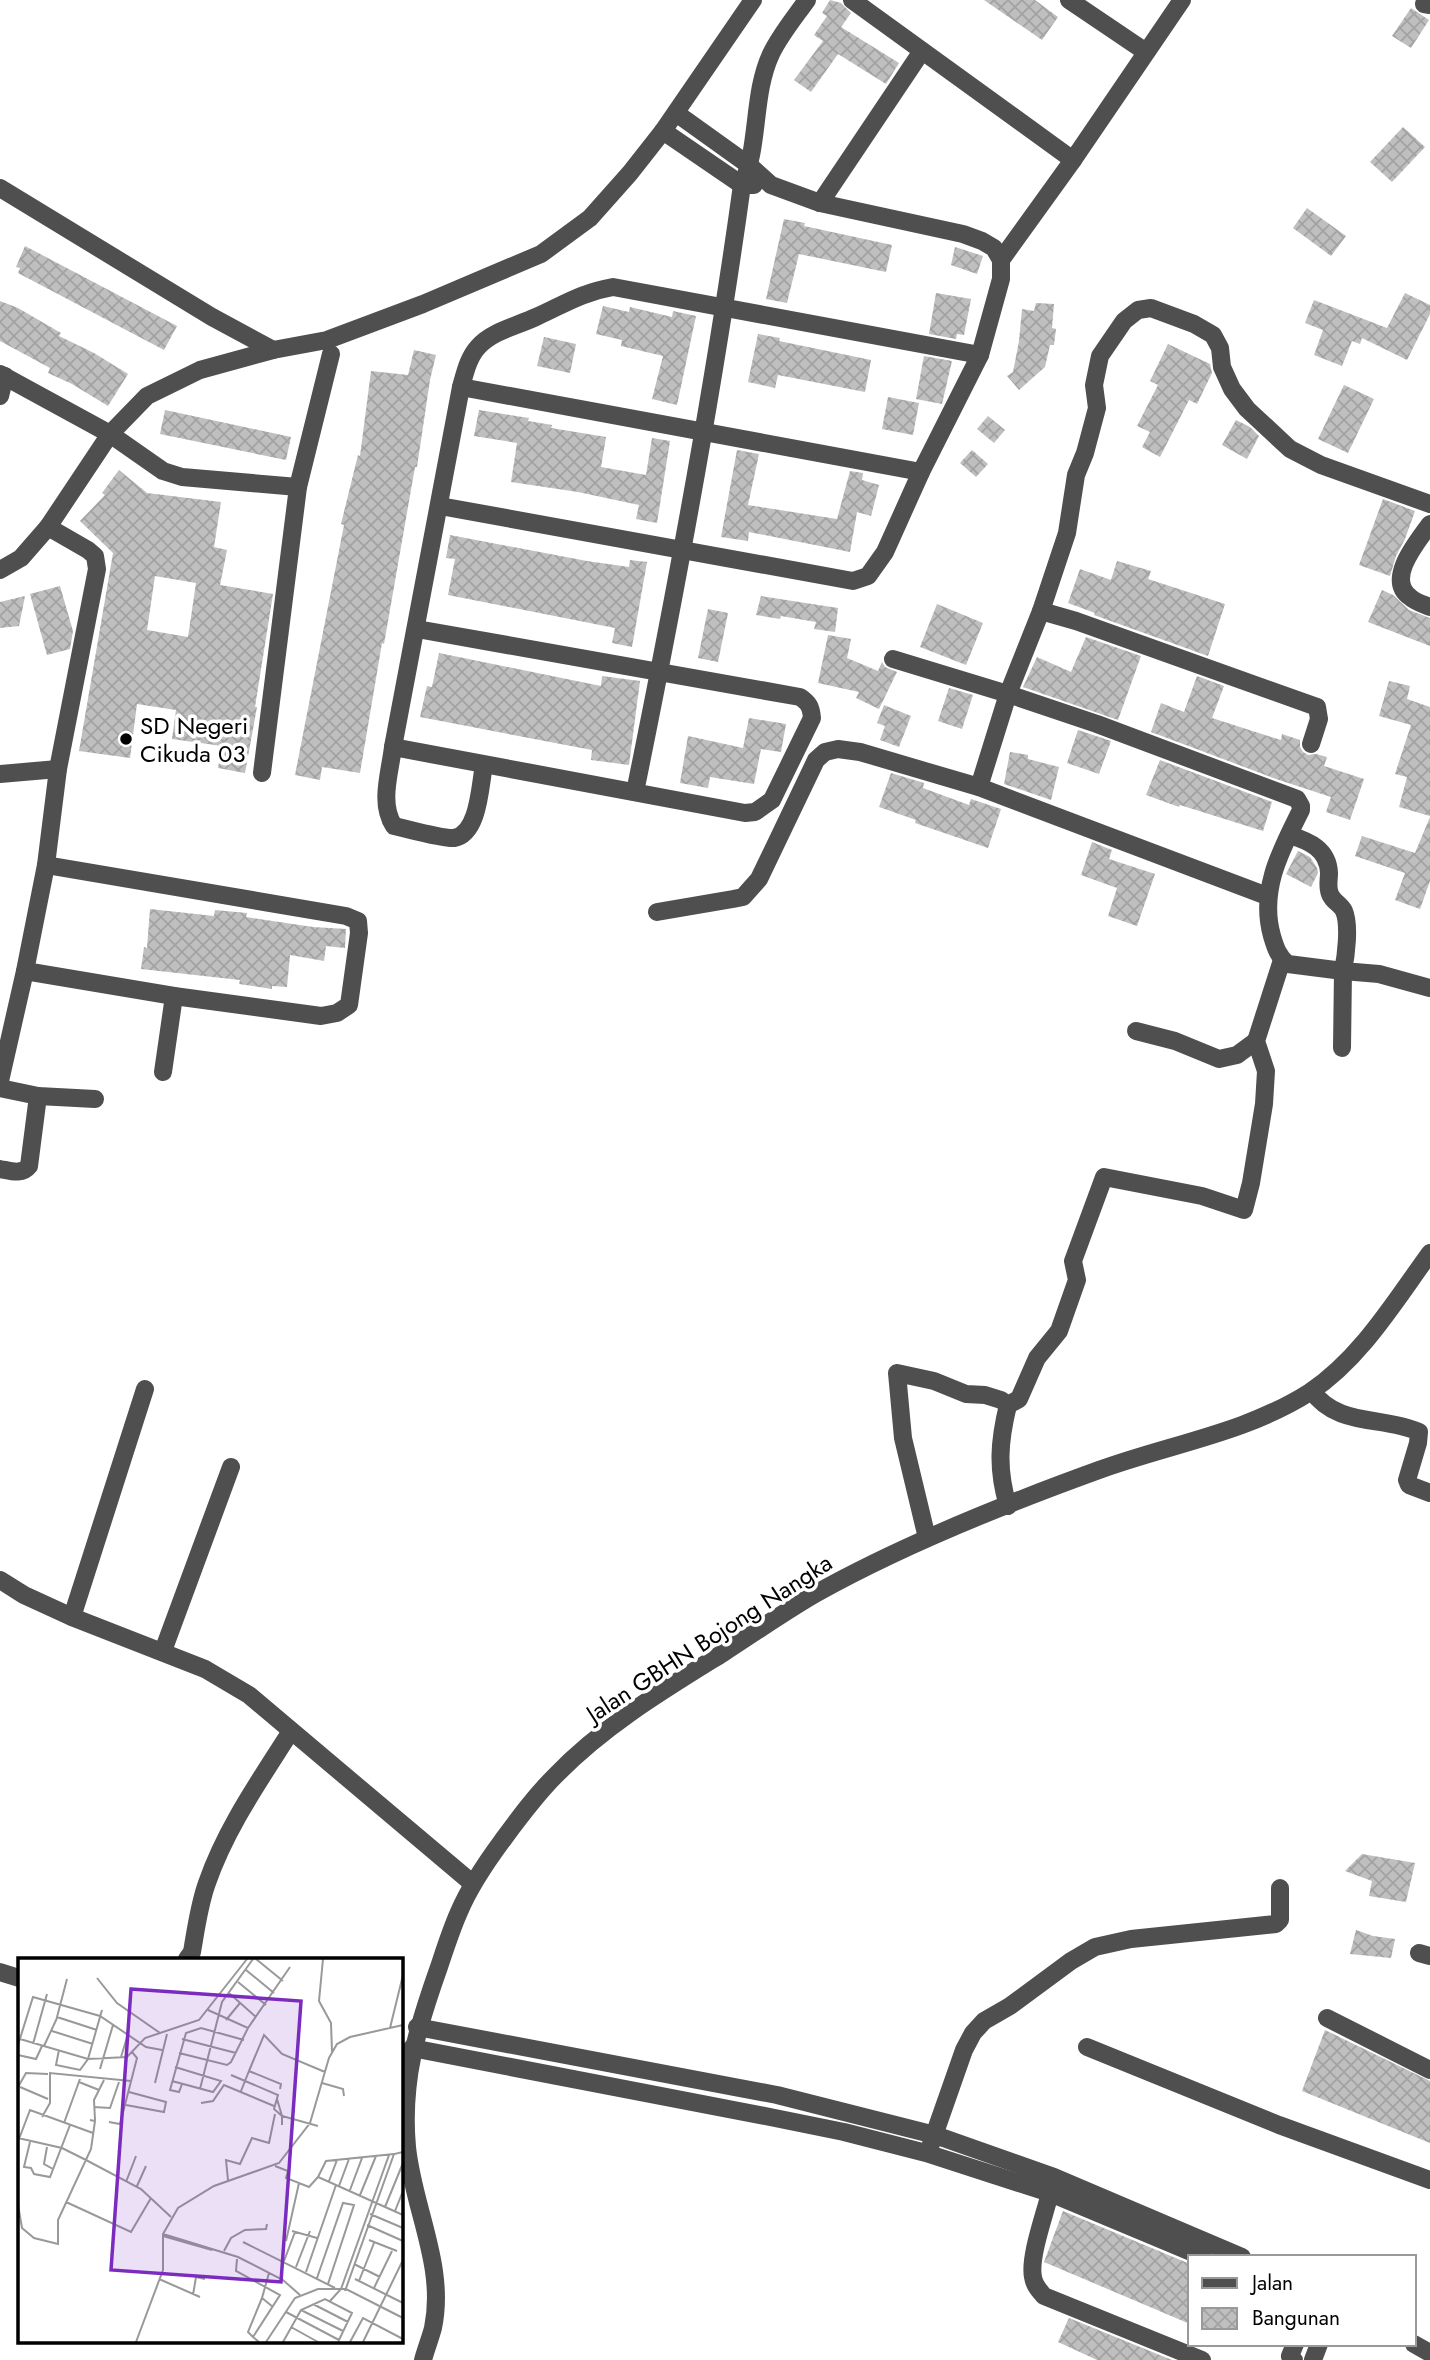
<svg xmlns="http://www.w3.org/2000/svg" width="1430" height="2360" font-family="Jost,sans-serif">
  <defs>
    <pattern id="building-cross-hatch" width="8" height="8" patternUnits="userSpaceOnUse" patternTransform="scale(1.75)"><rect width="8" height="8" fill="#bfbfbf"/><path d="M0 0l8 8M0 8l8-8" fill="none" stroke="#a2a2a2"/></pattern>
  </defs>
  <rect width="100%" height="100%" fill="#fff"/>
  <g fill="url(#building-cross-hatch)" fill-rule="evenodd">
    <path d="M830 0 841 3 851 13 841 27 899 63 886 84 838 54 811 92 794 80 823 41 814 35 827 16 822 13Z"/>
    <path d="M984 0H1035L1058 17 1042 40Z"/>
    <path d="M1411 8 1429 20 1411 48 1392 36Z"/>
    <path d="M1403 127 1425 147 1392 182 1370 162Z"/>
    <path d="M1307 208 1346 236 1331 256 1293 228Z"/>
    <path d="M784 219 805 223 804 226 892 245 886 272 799 254 787 303 766 299Z"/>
    <path d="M25 246 177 326 164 350 18 273 20 268 16 267Z"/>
    <path d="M955 247 983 256 977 274 951 265Z"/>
    <path d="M936 293 971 299 964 335 957 334 956 339 929 334Z"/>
    <path d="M1405 293 1430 305V314L1407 360 1362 338 1360 344 1352 341 1342 366 1314 355 1323 330 1305 323 1314 300 1387 328Z"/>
    <path d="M0 301 18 308 61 333 59 336 94 353 128 374 108 406 72 384 48 373 50 368 0 341Z"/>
    <path d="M1036 303 1054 304 1052 328 1056 329 1054 345H1050L1045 367 1019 390 1007 376 1013 372 1019 341 1022 309 1034 311Z"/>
    <path d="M603 306 629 312 630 307 672 317 673 311 696 316 677 405 652 399 663 356 621 346 622 340 596 334Z"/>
    <path d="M758 334 780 338 779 341 871 360 865 392 778 375 775 388 748 382Z"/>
    <path d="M544 337 576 344 570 373 537 366Z"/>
    <path d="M1168 344 1210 364 1212 373 1197 404 1189 400 1160 457 1142 447 1150 432 1137 426 1158 385 1150 381Z"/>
    <path d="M414 350 436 355 430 380 417 467H415L384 644 382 643 360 773 322 767 320 780 295 775 344 525 341 524 358 455 360 456 371 371 408 375Z"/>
    <path d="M924 356 952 361 942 404 916 399Z"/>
    <path d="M1344 385 1374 399 1348 453 1318 439Z"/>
    <path d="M888 397 919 403 913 435 882 429Z"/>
    <path d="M165 410 291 437 286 460 160 434Z"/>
    <path d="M479 410 529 418 528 421 552 425 551 428 606 437 601 467 646 475 652 438 670 441 657 523 636 519 639 505 578 492 511 482 517 443 474 436Z"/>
    <path d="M988 416 1005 430 994 443 977 429Z"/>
    <path d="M1236 420 1250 427 1259 436 1247 459 1222 445Z"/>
    <path d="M737 450 759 454 748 505 837 519 850 471 863 473 862 480 879 485 871 516 857 512 850 552 749 532 748 541 721 537Z"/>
    <path d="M972 450 988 464 976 477 960 463Z"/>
    <path d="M119 470 147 493 221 502 214 547 227 550 220 585 273 594 255 707H257L245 773 218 768 222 746 172 739 176 710 137 704 130 758 79 751 113 553 80 521 105 495 102 493ZM155 576 196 583 188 637 147 630Z"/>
    <path d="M1383 499 1415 511 1405 539 1396 556 1390 576 1359 565Z"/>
    <path d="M450 535 587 561 629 567 630 560 647 562 632 647 612 643 615 628 448 595 455 559 446 558Z"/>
    <path d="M1117 561 1151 571 1148 579 1225 604 1208 656 1094 615 1095 613 1068 603 1080 569 1111 580Z"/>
    <path d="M60 586 73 631 70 649 47 655 30 594Z"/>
    <path d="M1382 590 1393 595 1409 610 1430 618V646L1368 622Z"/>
    <path d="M25 596 19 626 0 628V602Z"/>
    <path d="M761 596 838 608 835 632 814 629 816 622 781 616 780 619 756 615Z"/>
    <path d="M937 604 983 623 966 665 920 647Z"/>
    <path d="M708 609 728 613 718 662 698 658Z"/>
    <path d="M828 635 851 639 847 658 878 671 882 662 885 667 897 672 879 709 856 698 859 692 818 683Z"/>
    <path d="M1086 637 1141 656 1118 720 1023 687 1037 657 1071 672Z"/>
    <path d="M439 653 601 686 602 676 640 681 629 765 591 760 592 750 420 717 427 686 432 687Z"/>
    <path d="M1197 676 1224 686 1212 718 1281 740 1282 734 1300 740V747L1303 752 1308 755 1316 754 1327 757 1324 766 1364 779 1350 820 1326 812 1331 797 1279 780 1151 732 1161 703 1184 712Z"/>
    <path d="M1389 681 1410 686 1407 699 1430 707V816L1399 807 1407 777 1395 774 1411 725 1379 716Z"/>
    <path d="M949 688 973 695 962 729 938 721Z"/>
    <path d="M884 705 911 716 899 747 880 740 885 726 877 723Z"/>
    <path d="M749 718 786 724 781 752 761 749 754 784 710 777 708 788 680 783 688 736 743 748Z"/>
    <path d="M1078 730 1111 741 1099 774 1067 763Z"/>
    <path d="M1010 752 1028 755V759L1059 767 1051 800 1004 784Z"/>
    <path d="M1160 760 1272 802 1263 831 1180 805 1179 807 1146 795Z"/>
    <path d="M891 773 924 783 923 788 969 805 971 799 1001 809 988 848 915 823 916 820 879 807Z"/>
    <path d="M1430 817V881L1420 909 1395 900 1405 873 1355 856 1362 836 1415 853Z"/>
    <path d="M1092 842 1112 850 1109 859 1155 874 1137 926 1108 916 1117 888 1081 875Z"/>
    <path d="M1298 851 1310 857 1317 868 1318 873 1311 887 1286 874Z"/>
    <path d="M150 909 214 916 215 910 247 913 246 917 313 927 346 929 345 948 326 946 324 961 290 955 287 987 272 986V989L239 984 240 980 141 969 144 947 147 948Z"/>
    <path d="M1362 1854 1415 1863 1406 1902 1369 1896 1372 1881 1345 1871Z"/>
    <path d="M1356 1930 1373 1936 1395 1939 1391 1958 1350 1954Z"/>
    <path d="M1325 2030 1430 2081V2143L1302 2091Z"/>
    <path d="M1063 2211 1190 2264V2324L1044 2262Z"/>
    <path d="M1069 2318 1172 2360H1097L1058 2342Z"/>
  </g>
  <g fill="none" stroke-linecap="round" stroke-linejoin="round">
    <g stroke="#4f4f4f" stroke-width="18">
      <path d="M852 0 1073 160"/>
      <path d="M1069 0 1146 52"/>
      <path d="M1424 4 1430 5"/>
      <path d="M663 131 742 185H754"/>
      <path d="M0 188 212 317 273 350"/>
      <path d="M820 203 922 51"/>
      <path d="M1001 260 1073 160 1182 0"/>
      <path d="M0 374 110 434 163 471 182 477 298 487"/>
      <path d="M461 387 921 472"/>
      <path d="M0 396 5 376"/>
      <path d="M440 506 853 581 868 576 885 552 921 472 980 355 1001 279V260L994 248 982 241 963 234 820 203 771 185 750 166 676 113"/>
      <path d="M1430 524C1418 541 1385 579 1410 597 1415 602 1423 604 1430 607"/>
      <path d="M0 570 21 558 48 527 110 434 147 396 200 370 273 350 327 340 423 304 541 254 590 218 630 173 663 131 753 0"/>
      <path d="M1041 611 1067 533 1076 475 1085 453 1097 408 1094 385 1100 356 1124 321 1138 310 1151 308 1194 324 1213 335 1220 348 1222 367 1232 389 1247 409 1290 449 1321 465 1430 504"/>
      <path d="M893 659 1008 694 1097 724 1297 799 1301 806V810C1281 850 1259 890 1272 936 1275 946 1278 957 1288 964L1343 971 1342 1048"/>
      <path d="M393 747 745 813 755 812 772 800 812 718C811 707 809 703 800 697L417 629"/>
      <path d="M484 765C480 785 479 834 454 838 443 839 408 829 394 826 379 803 390 773 393 747L461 387C465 373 468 358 478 347 492 331 517 326 536 317 565 304 580 293 613 287L980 355"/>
      <path d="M262 773 298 487 331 354"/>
      <path d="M0 774 58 769"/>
      <path d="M979 787 1008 694 1041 611 1076 621 1317 707 1319 719 1311 744"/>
      <path d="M635 792C676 591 714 389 742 185 760 144 752 95 771 54 780 35 795 17 807 0"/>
      <path d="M1289 835C1309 841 1328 849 1329 873 1329 880 1327 887 1330 894 1333 902 1341 904 1344 911 1350 925 1346 956 1343 971L1379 974 1430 988"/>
      <path d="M657 912 733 899 743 897 759 879 816 760 825 752 838 749 860 752 979 787 1267 896"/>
      <path d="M25 971 174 996 321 1016 337 1013 349 1005 359 933 358 921 346 916 46 865"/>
      <path d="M1136 1031 1175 1041 1219 1059 1237 1055 1256 1041"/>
      <path d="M163 1072 174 996"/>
      <path d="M0 1081 25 971 46 865 58 769 97 569 95 556 88 550 48 527"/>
      <path d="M0 1088 38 1096 95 1099"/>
      <path d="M0 1169C11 1171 22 1175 29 1166L38 1096"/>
      <path d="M1312 1391C1337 1427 1383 1416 1419 1432L1418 1443 1407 1480 1409 1485 1430 1493"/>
      <path d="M1008 1506C997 1469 999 1442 1008 1405"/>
      <path d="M927 1538 903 1438 897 1373 934 1381 966 1394 985 1395 1001 1400 1008 1405 1019 1399 1037 1358 1059 1331 1077 1280 1073 1261 1104 1177 1202 1196 1244 1210 1251 1183 1264 1104 1266 1071 1256 1041 1282 960"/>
      <path d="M0 1580 24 1595 72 1617 205 1669 249 1695 472 1883"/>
      <path d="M72 1617 145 1389"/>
      <path d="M163 1651 231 1467"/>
      <path d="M1419 1953 1430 1956"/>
      <path d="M187 1959 192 1952C196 1929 199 1905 207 1883 226 1828 260 1780 291 1731"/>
      <path d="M0 1972 19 1978"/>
      <path d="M1327 2018 1430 2070"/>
      <path d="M417 2027 777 2095 935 2135 1054 2177 1242 2257"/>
      <path d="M1087 2047 1279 2125 1430 2180"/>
      <path d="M412 2048 770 2117 844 2132 926 2153 1050 2193 1203 2257"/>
      <path d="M931 2144 964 2050 973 2033 984 2021 1010 2006 1071 1961 1095 1947 1131 1939 1276 1924 1280 1920V1888"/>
      <path d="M1050 2193C1045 2214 1029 2257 1033 2277 1034 2285 1039 2290 1044 2296L1202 2360"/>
      <path d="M1414 2344 1430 2353"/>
      <path d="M423 2360C426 2349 430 2339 433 2328 446 2266 413 2208 407 2147 401 2080 417 2029 439 1967 445 1949 451 1930 459 1912 470 1886 485 1864 502 1841 519 1818 535 1796 555 1776 603 1726 665 1689 723 1653 754 1633 784 1612 815 1594 902 1545 1005 1504 1099 1470 1170 1444 1246 1433 1310 1392 1361 1358 1395 1301 1430 1253"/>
      <path d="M1294 2360 1290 2356 1295 2344"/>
      <path d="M1313 2360 1319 2344"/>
    </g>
  </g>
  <circle fill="#000" stroke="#fff" stroke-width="2.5" cx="126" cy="739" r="7"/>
  <g text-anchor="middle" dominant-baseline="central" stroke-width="7" stroke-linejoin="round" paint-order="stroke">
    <g font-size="24" fill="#000" stroke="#fff" text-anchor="start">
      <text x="140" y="725">SD Negeri<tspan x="140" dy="28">Cikuda 03</tspan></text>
    </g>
    <g font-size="24" fill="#000" stroke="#fff">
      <text transform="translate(709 1638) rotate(-33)">Jalan GBHN Bojong Nangka</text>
    </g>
  </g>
  <g transform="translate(18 1958)">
    <rect width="385" height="385" fill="#fff"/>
    <path fill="none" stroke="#999" stroke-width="2" d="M238 1 265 23M305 1 301 43 313 65 314 94M228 12 256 35M79 20 99 45 142 75M49 21 39 59 79 72M220 24 248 47M211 35 238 59M208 62 222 45M230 70 272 9M372 70 385 17M34 73 75 86M2 81 70 101 109 99 127 80 181 62 229 1M164 81 218 95M15 86 29 36M0 87 15 39 82 58 128 89 144 92M26 88 39 60M41 92 38 107 62 112 70 101 84 52M161 95 209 107 213 104 230 70 190 52M0 97 18 101 24 88M103 99 110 76M82 111 95 67M231 113 246 77 264 96 307 114M213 117 260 137 256 151 264 158V167M154 123 195 134 203 123 157 109M61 124 81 132M137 125 149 76M304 125 325 131 326 138M164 126 161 134 152 132 168 75 183 70 226 82M0 129 8 115 30 116M2 129 30 141M182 131 204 44 235 1M223 133 231 113 263 126 262 131M259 141 264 158 300 168M183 145 195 143 206 127 256 148M108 147 146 154 148 144 111 134M76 149 92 150 101 124M24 159 32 145V115L113 123M77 162 76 142 86 122M91 164 102 166 119 100 114 94M46 165 62 121M0 180 44 190 68 202 123 231 153 259M1 181 12 152 75 175M12 184 6 209 13 210 16 216 32 219 52 167M29 189 26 206 35 211M376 196 308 203 300 219 385 257M257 208 270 213 268 220 291 229 300 219M210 222 208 202 222 206 234 180 251 185 257 156M311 223 319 202M108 224 118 198M119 228 128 208M321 228 331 201M332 232 344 200M342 237 358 198M48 244 113 274 133 240M0 247 4 270 16 280 40 286V262L73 191 77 163 72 162M367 249 385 205M377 253 385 233M352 256 385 270M349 267 385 283M274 273 299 280M145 276 220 299 265 322 282 337M145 278 194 292M351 282 379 293M268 283 281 225M225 284 317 330M206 293 213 280 227 272 248 271 249 266M219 301 218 313 262 337 235 379 241 384M266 303 277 274M336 306 362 319M278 309 292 273M288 314 318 227M251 315 244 340 255 349M299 320 325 245 336 247 310 326M141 321 182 339M337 321 385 345M341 323 356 285M356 330 374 293M327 333 376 196 385 194M175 337 178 319 187 321M312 343 323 331 371 197M295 346 330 364M283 352 325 373M268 354 321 382M273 369 300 384M235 379 230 374 244 340M118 384 145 312V276L160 250 196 228 261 205 292 165 311 100 319 86 332 79 385 67M248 384 277 340 300 331H328L385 360M265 384 283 352 307 341 334 355 320 384M332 384 345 360 385 381M345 384 385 302"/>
    <path fill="#7b2cbf" fill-opacity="0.15" stroke="#7b2cbf" stroke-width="3.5" d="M113 31 283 43 263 324 93 312Z"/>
    <rect width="385" height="385" fill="none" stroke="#000" stroke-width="3.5"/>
  </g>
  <rect x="1188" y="2255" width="228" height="91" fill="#ffffff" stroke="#999999" stroke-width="2"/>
  <rect x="1202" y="2278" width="35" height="10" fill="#4f4f4f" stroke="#999999" stroke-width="2"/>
  <text x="1252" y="2290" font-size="21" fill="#000000">Jalan</text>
  <rect x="1202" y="2308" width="35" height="21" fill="url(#building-cross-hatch)" stroke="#999999" stroke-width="2"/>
  <text x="1252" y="2325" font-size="21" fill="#000000">Bangunan</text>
</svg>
